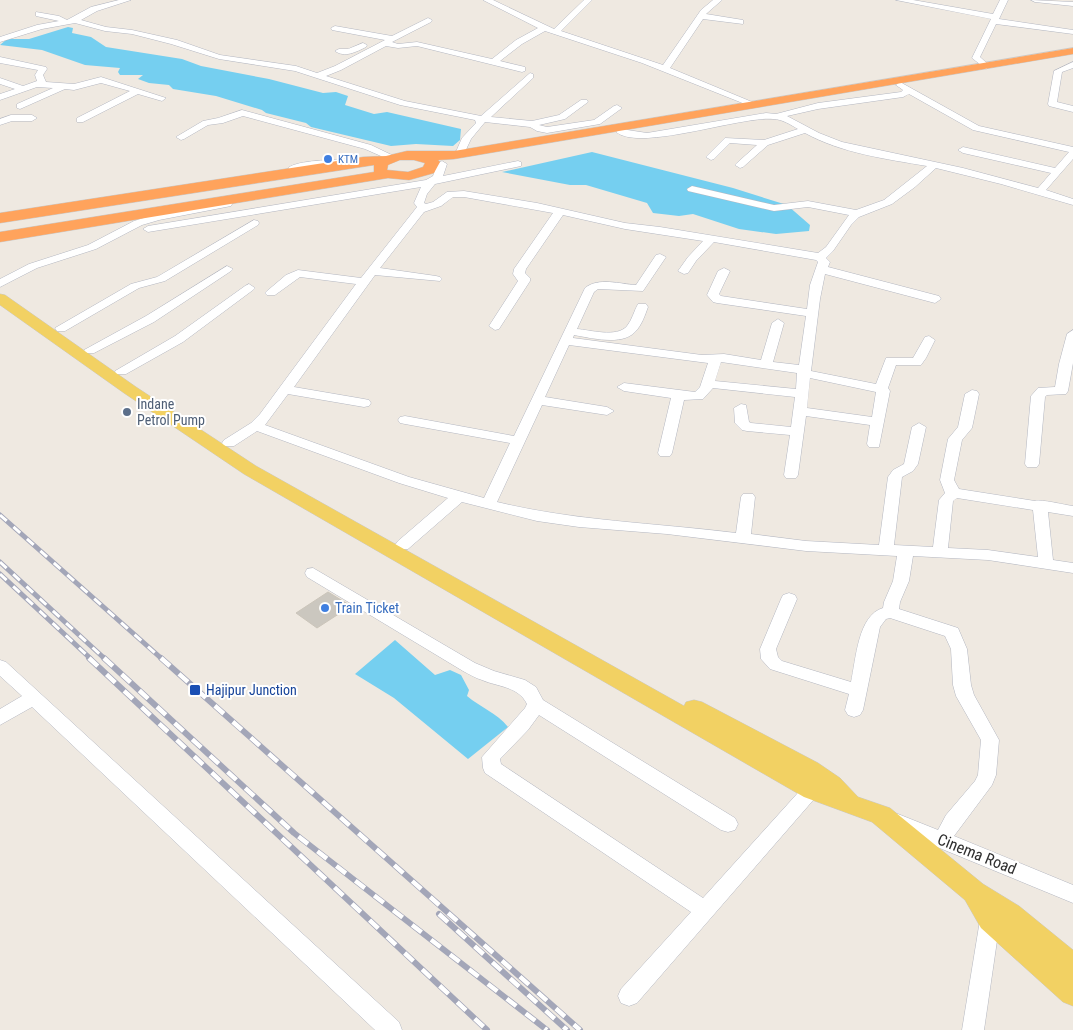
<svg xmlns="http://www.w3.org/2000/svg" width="1073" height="1030" font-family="'Roboto Condensed',sans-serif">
  <rect width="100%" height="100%" fill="#efe9e1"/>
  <g fill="#75cff0">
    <path d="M68 27 73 28 72 33 91 37 106 47 182 59 201 66 269 79 323 93 336 92 348 96 345 105 374 114 387 112 461 129 460 140 453 146 416 144 391 146 311 127 306 123 266 113 262 110 216 96 173 89 169 85 149 83 138 79 143 75H120L118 72 120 68 85 65 42 50 0 45 7 39H29Z"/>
    <path d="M592 152 733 188 787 205 810 225 809 231 776 234 739 229 693 214 679 216 653 213 647 203 586 185H570L502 172Z"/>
    <path d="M395 640 435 675 450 670 461 675 469 690 467 696C480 707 497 713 508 727L468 759 394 698 355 674Z"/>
  </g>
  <path fill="#cbc7bf" stroke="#cbc5ba" d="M328 592 351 606 317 628 296 613Z"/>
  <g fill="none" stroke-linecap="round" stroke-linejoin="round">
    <g stroke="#b4b7c1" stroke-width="1">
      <g id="minor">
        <path d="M119 0H131L97 11 81 20 106 27 132 30 177 40 220 55 296 66 317 73 335 66 385 40 332 30 331 28 335 26 392 36 428 18 432 20 431 22 392 42 398 44 417 42 492 59 516 40 538 28 483 0H493L554 29 584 0H592L561 31 663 65 701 10 713 0H722L706 14 743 20V24L703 19 670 68 757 104 753 107 750 106 642 63 545 31 522 44 500 61 525 67V71L522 72 417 46 398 48 386 46 341 70 326 76 405 101 481 116 530 73 533 74V78L491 117 532 121 559 115 581 100H587L588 102 565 119 539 125 547 127 594 120 614 106 617 105 622 108 600 124 547 133 537 131 530 127 485 122 471 139 463 156 460 157 455 154 462 138 476 123 475 120 400 105 295 71 219 59 171 44 132 34 105 31 75 23 42 29 0 42V37L37 25 59 21 36 16V12L59 16 67 20 91 7Z"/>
        <path d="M896 0H913L993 14 1000 0H1008L999 19 1073 30V34L996 24 980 57 990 66 986 69 972 58 991 19Z"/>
        <path d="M1031 0 1073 2V6L1035 2Z"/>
        <path d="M363 43 367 45 366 47C356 52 345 58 335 51L339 49H348Z"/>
        <path d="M0 57 46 67 47 69 43 75 46 82 74 84 101 77 166 98 162 101 138 94 83 122H77V118L130 91 101 83 74 90 65 89 20 109 17 108V104L53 88 37 87 0 100V94L15 89 0 84V78L23 86 37 81 35 75 38 70 0 63Z"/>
        <path d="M1073 62V68L1062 72 1057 102 1073 106V112L1049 106 1048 104 1054 71Z"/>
        <path d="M900 82 979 126 1073 147V159L1046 190 1073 199V205L1001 184 936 168 915 187 892 204 859 217 851 225 833 251 826 258 830 262 828 267 939 296 941 299 935 303 825 274 820 299 811 371 876 384 886 358H913L925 337 929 336 935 340 926 358 921 365H896L888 388 890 391 879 447H869L867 444 870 425 806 416 798 475 796 478H786L784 475 790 435 747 431 742 430 735 423 734 408 741 404 746 405 749 422 751 423 791 427 795 397 713 388 703 399 684 400 672 453 670 456H660L658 453 671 398 624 391 617 387 624 383 695 392 700 387 708 363 569 345 545 397 607 407 614 411 607 415 542 405 497 502C575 521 656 523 736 533L741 497 743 494H753L755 497 751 534 806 541 879 545 888 477 893 470 904 464 912 427 919 423 926 427 918 464 913 471 902 477 894 545 933 547 939 500 945 493 940 480 948 439 958 427 965 394 972 390 977 391 979 394 972 428 962 440 954 480 959 489 1035 501C1042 499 1064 505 1073 506V516L1048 512 1053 560 1073 563V573L988 560 913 556 909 581 900 602 899 609 958 628 967 649 971 685 974 695 999 740 996 775 992 785 954 836 1073 885V903L891 828 888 822 891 816 898 814 938 830 946 815 975 781 978 775 981 740 956 696 953 685 951 649 945 636 890 618 886 619 880 627 863 710 860 715 854 717 848 715 845 710 849 694 770 669 761 659 760 649 781 599 783 595 789 593 795 595 797 599 776 649 778 657 782 661 851 682C856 659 858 615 883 608L884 602 893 581 897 556 806 551 667 534 579 527 537 521 462 502 408 549H398L395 545 398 541 448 498 399 483 257 431 234 446H224L222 443 224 440 251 423 260 414 356 284 300 277 275 295H267L265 293 267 291 286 275 298 270 361 278 417 207 414 203 421 187 148 232 143 229 148 226 426 180 433 176 437 164 442 161 447 164 443 176 518 161 521 162V166L435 184 427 194 424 203 426 204 433 202 447 192 464 191 537 203 625 223 660 227 818 253 826 247 849 215 808 207 774 211 688 191 687 189 692 186 774 205 808 201 856 210 884 200 927 166C886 159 841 153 805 133L768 145 743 167 740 168 735 165 737 163 757 145 730 143 714 159 711 160 706 157 725 138 764 140 798 129C791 125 782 119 773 119 740 116 640 152 616 132L621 129 647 133 766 113 776 114 818 103 901 92 903 90 896 85ZM909 94 973 130 1069 152 1055 168 963 147 958 150 963 153 1051 173 1038 188 963 168 842 142 819 133 787 116 818 109 903 97ZM453 197H464L553 213 514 269 513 274 518 281 489 326 495 330 499 329 530 281V278L525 273 526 269 563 215 625 229 703 241 688 257 678 271 684 274 688 273 696 261 714 242 816 260 818 262 810 285 807 309 721 296 719 294 730 271 724 268 718 271 707 295 713 302 717 303 806 316 799 365 773 362 784 323 778 319 772 323 761 360 724 354 702 355 573 338 574 335C591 338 622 346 635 332 642 325 645 315 648 307L646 304H638C634 311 632 320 627 326 617 338 590 330 577 329L594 292 598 289 643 291 666 257 660 254 656 255 636 285C620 284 598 277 585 288L514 436 405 416 400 417 398 420 400 423 405 424 510 443 484 498 409 477 265 425 288 394 364 407 369 406 371 403 369 400 364 399 294 387 375 275 440 281 442 279 440 277 436 276 380 268 424 212 441 206ZM721 362 797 373 796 389 715 381ZM810 378 876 392 872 417 807 408ZM957 498 1033 510 1038 557 988 550 948 548 953 501Z"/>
        <path d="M242 110 371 145 398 158 393 161 390 160 365 149 243 116 223 123 208 125 184 139 181 140 176 137 203 121 218 118Z"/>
        <path d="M11 115H32L37 118 32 121H12L0 125V119Z"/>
        <path d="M347 159 352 162 350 164 293 171 288 168C298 160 333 160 347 159Z"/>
        <path d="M227 201 231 202 232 204 231 206 159 220 142 225 96 249 37 268 0 287V279L29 264 88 245 134 221 157 214Z"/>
        <path d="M254 220 258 221 259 223 258 225 165 281 139 288 65 331H57L55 328 131 284 157 277Z"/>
        <path d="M227 266 233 269 231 271 154 322 94 353H86L84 350 146 316Z"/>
        <path d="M249 284 255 288 253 290 183 342 126 374H116L115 371 175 336 245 286Z"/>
        <path d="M1073 330V363L1068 391 1066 394 1047 395 1045 397 1039 464 1037 467H1027L1025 464 1031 396 1038 388 1055 387 1059 364 1067 334Z"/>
        <path d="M313 568 475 663 494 671 525 680 536 687 543 700 735 818 738 824 735 830 728 832 721 830 539 715 528 730 500 759 501 764 703 898 805 785 812 782 819 785 822 790 637 1003 629 1006 621 1003 618 996 621 989 691 912 485 773 483 768 482 757 525 708 527 704C518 686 498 687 482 680 475 678 469 674 463 671L307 577 305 573 307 569Z"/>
        <path d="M0 660 6 662 399 1022 402 1030H375L32 707 0 725V709L22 696 0 676Z"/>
        <path d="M990 911 997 914 1000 920 984 1030H962L980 920 983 914Z"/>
      </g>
    </g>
    <g stroke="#c9c9c9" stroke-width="1">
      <path id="major" d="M0 294 5 295 136 387 256 466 684 706 686 702 694 700 702 702 818 763 840 778 858 797 890 808 983 884 1019 906 1073 950V1006L1063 1002 981 928 965 900 872 822 804 797 244 474 124 393 0 305Z"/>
    </g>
    <g stroke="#c9c9c9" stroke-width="1">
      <path id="highway" d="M1073 48V54L454 159 438 160 440 162 434 173 409 180 388 178 0 242V232L374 172V165L0 223V213L363 157 386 156 407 151H454ZM400 160H414L425 163 423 167 408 172 387 170 388 165Z"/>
    </g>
    <use href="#minor" fill="#fff" fill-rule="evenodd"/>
    <use href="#major" fill="#f2d163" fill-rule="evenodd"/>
    <use href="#highway" fill="#ffa35c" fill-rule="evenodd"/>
    <g stroke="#a3a6b8" stroke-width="5">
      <g id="rail-far1">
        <path d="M0 515 162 659"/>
        <path d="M0 562 105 659"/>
        <path d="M0 574 91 659"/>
      </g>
    </g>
    <g stroke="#a3a6b8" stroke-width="6">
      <g id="rail">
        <path d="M89 658 487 1030"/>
        <path d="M104 658 294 833 547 1030"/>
        <path d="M161 658 580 1030"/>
        <path d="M439 914 567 1030"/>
      </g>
    </g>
    <use href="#rail-far1" stroke="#fff" stroke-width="3" stroke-dasharray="9" stroke-linecap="butt"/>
    <use href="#rail" stroke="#fff" stroke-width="4.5" stroke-dasharray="12" stroke-linecap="butt"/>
  </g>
  <g fill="#3f7fe0" stroke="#fff" stroke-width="2">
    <circle cx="328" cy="159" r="5"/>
    <circle cx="325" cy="608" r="5"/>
  </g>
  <circle fill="#5c6f8a" stroke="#fff" stroke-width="2" cx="127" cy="412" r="5"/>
  <rect fill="#1a4fb4" stroke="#fff" stroke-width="2" x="189" y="684" width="12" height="12" rx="2.5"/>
  <g text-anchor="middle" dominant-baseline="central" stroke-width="4" stroke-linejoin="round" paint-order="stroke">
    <g font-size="11" fill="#366cbe" stroke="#fff" text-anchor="start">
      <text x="338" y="159">KTM</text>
    </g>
    <g font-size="14" fill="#4e5e75" stroke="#fff" text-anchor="start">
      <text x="137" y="404">Indane<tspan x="137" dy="16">Petrol Pump</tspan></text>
    </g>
    <g font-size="14" fill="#366cbe" stroke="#fff" text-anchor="start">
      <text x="335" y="608">Train Ticket</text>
    </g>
    <g font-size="14" fill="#164399" stroke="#fff" text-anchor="start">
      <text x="206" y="690">Hajipur Junction</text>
    </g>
    <g font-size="16" fill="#2e2e2e" stroke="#fff">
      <text transform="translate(977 854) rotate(22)">Cinema Road</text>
    </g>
  </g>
</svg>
